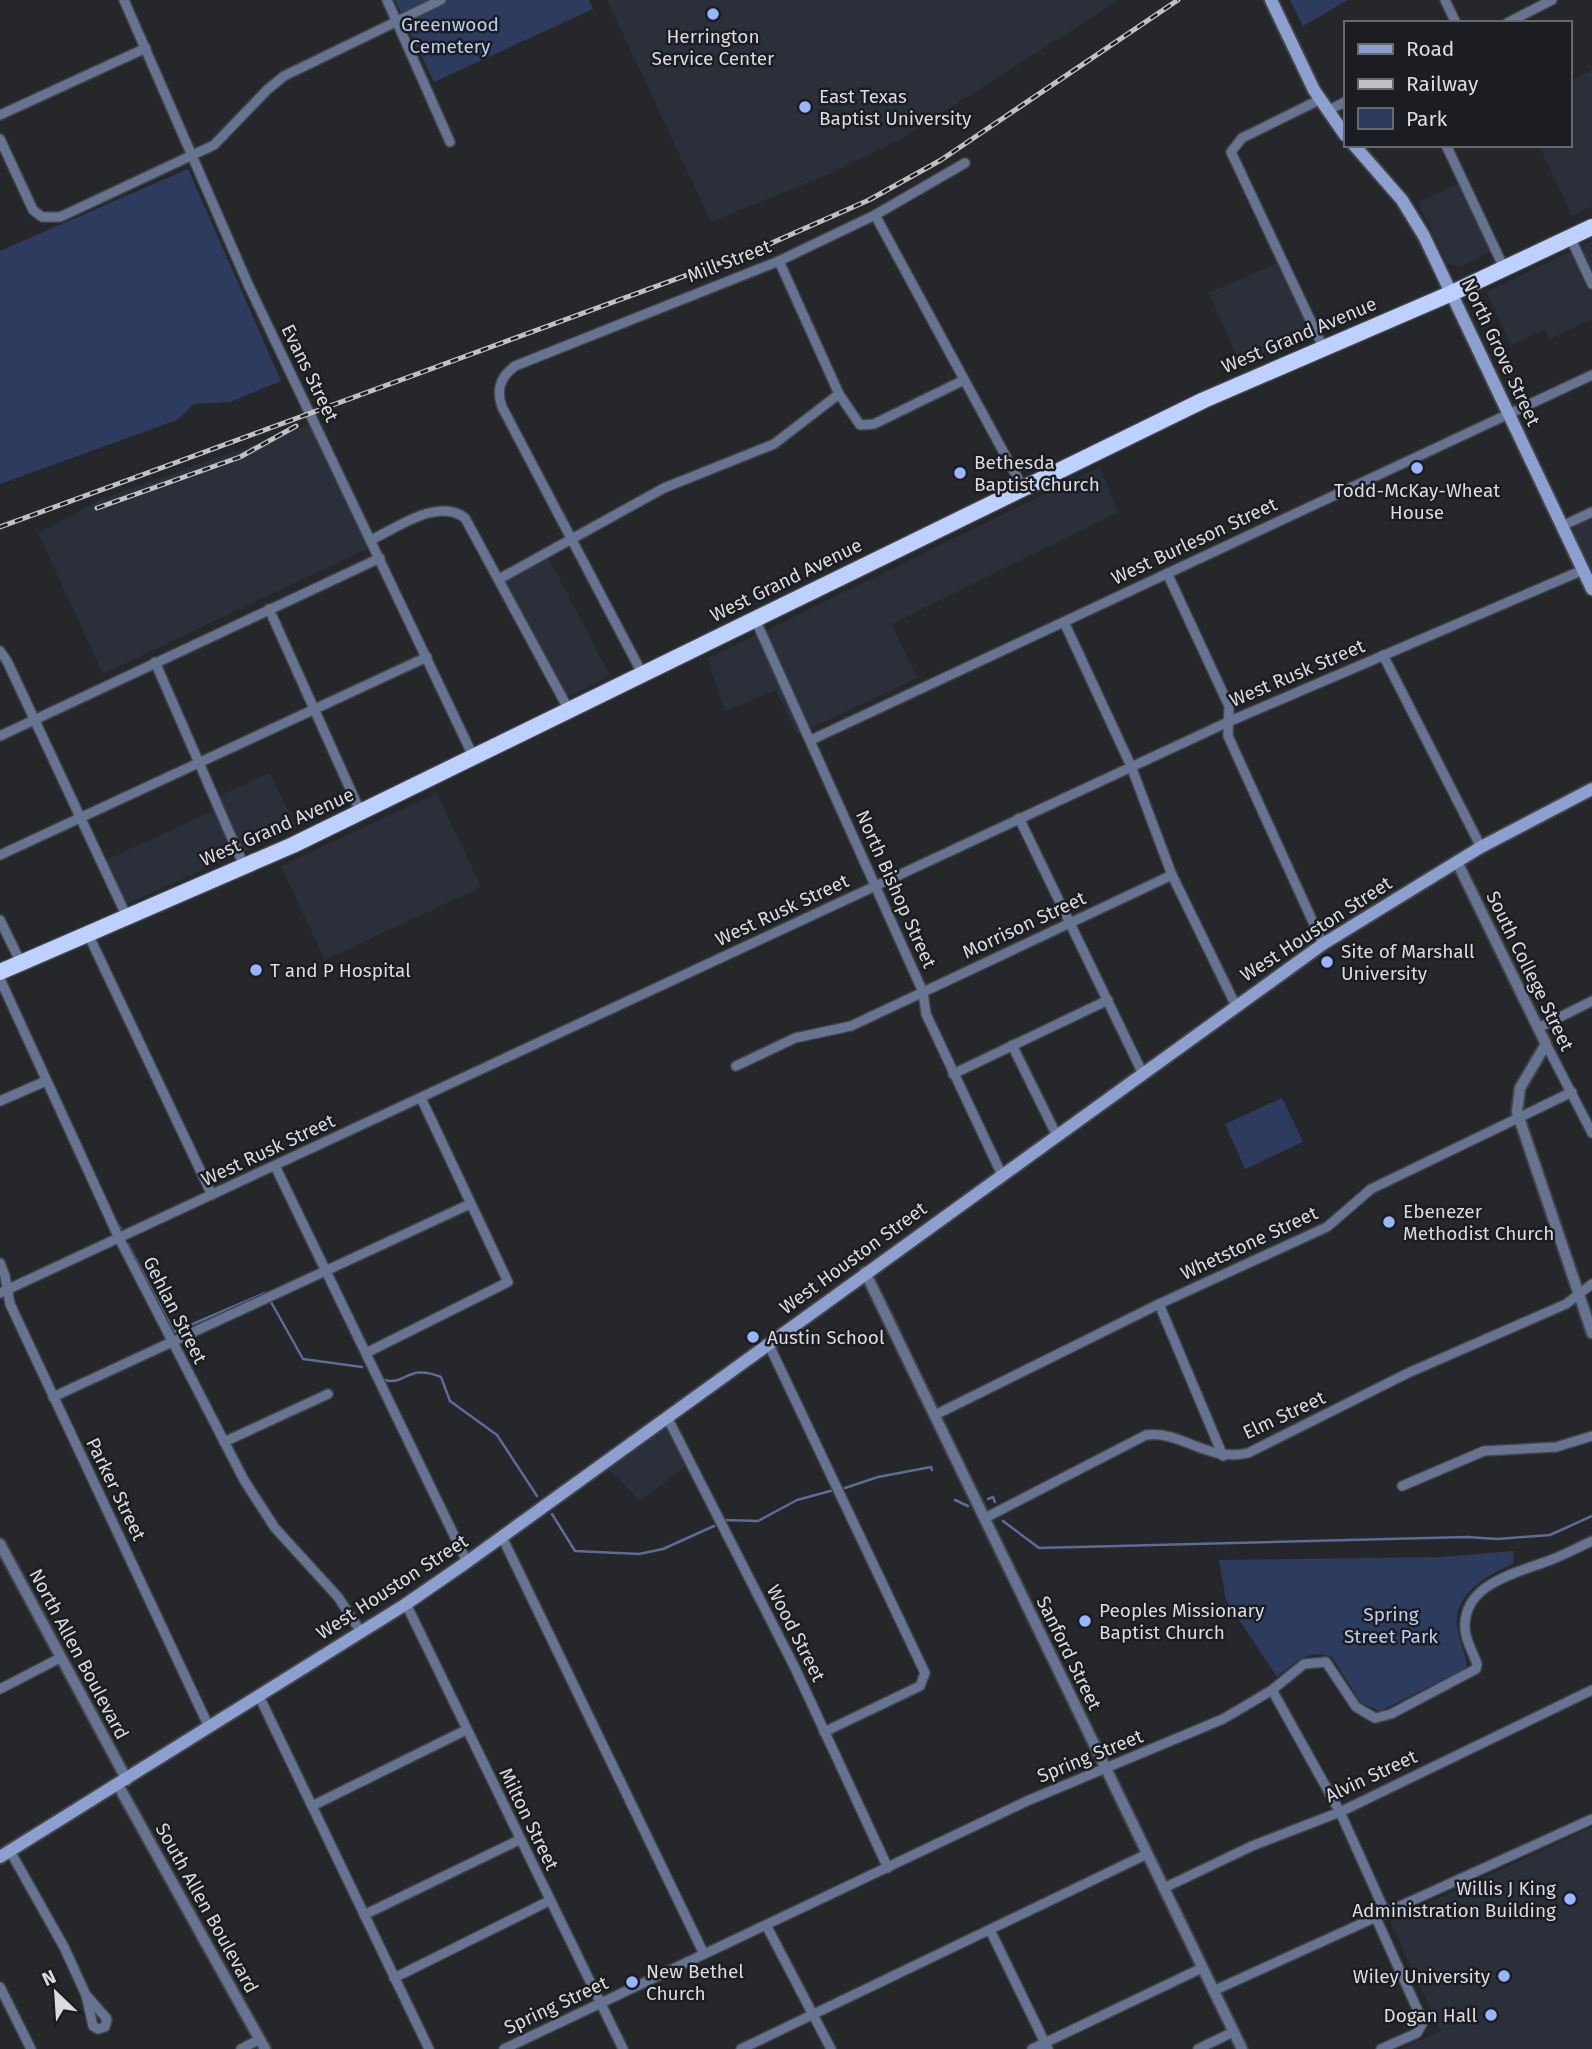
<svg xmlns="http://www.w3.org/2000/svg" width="1592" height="2049" font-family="'Fira Sans',sans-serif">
  <rect width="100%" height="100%" fill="#25272b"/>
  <g fill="#2b2f39">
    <path d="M607 0H1119L901 139 831 173 711 222Z"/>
    <path d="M1592 70V206L1572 216 1539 145H1569V81Z"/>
    <path d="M1461 183 1493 251 1459 267 1447 263 1418 202Z"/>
    <path d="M1592 241V319L1550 339 1545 329 1511 345 1486 292Z"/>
    <path d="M1280 262 1311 332 1240 364 1209 293Z"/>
    <path d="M310 424 368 548 103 674 38 533 102 499Z"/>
    <path d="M1100 467 1118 512 892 624 917 678 797 735 776 690 725 711 707 659Z"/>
    <path d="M1592 517V578L1569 528Z"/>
    <path d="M548 557 610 676 565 699 504 580Z"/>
    <path d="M270 773 297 828 124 905 104 861 213 811 209 800Z"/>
    <path d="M437 793 481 887 325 960 281 866Z"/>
    <path d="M674 1421 694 1460 640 1501 608 1468Z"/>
    <path d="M1592 1827V2049H1400L1441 2031 1390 1921Z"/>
  </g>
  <g fill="#2d3b5f">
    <path d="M395 0H589L593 9 434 82Z"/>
    <path d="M1290 0H1348L1303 26Z"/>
    <path d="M188 169 281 381 230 402 194 404 177 420 0 484V251Z"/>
    <path d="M1282 1098 1303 1142 1245 1169 1225 1124Z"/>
    <path d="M1514 1551 1513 1564C1489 1574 1453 1594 1457 1626 1459 1641 1466 1653 1467 1668L1380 1711 1361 1703 1332 1657C1307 1649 1296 1662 1277 1677L1226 1600 1219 1560 1443 1557Z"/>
  </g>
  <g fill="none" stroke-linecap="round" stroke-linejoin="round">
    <g stroke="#5c6c97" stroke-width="2.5">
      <path d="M117 1223 121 1229"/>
      <path d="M128 1244 174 1332 265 1293"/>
      <path d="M271 1302 303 1359 362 1367"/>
      <path d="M385 1380C405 1386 408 1363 441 1377L450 1401 497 1435 537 1496"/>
      <path d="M845 1488 878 1477 931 1467 932 1470"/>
      <path d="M988 1499 993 1497 995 1502"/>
      <path d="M955 1500 968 1506"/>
      <path d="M552 1514 575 1551 639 1554 663 1549 714 1526"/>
      <path d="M725 1520 758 1521 797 1500 834 1490"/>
      <path d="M1003 1521 1039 1548 1467 1537 1497 1539 1550 1535 1592 1516"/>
    </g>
    <g stroke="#424448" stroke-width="12">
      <g id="minor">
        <path d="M124 0 248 284 474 758"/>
        <path d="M387 0 450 142"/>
        <path d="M1445 0 1456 23"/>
        <path d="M1507 23 1552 0"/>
        <path d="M1319 100 1242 138 1231 152 1323 347"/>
        <path d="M1327 111 1345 102"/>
        <path d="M0 115 146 48"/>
        <path d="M0 139 33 210 42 217H60L214 145 267 90 284 76 441 0"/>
        <path d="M1446 145 1504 268"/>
        <path d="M875 215 1023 488"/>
        <path d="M1570 237 1592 284"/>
        <path d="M779 261 839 394 860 425 874 424 964 380"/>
        <path d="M1562 526 1592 512"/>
        <path d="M371 540C397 528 438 497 465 518L570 712"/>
        <path d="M1167 573 1229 706 1228 736 1323 944"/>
        <path d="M499 579 664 488 774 444 839 394"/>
        <path d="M269 609 361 813"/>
        <path d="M755 619 923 992 926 1014 1002 1175"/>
        <path d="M1064 622 1131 766 1172 875 1236 1006"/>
        <path d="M0 651 7 661 127 917"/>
        <path d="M1383 655 1481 847"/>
        <path d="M155 662 244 866"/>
        <path d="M643 675 502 407C496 390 500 377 515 366L779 261 875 215 965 163"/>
        <path d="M0 736 380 558"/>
        <path d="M811 740 1592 375"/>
        <path d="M1019 818 1143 1074"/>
        <path d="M0 855 427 657"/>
        <path d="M0 920 21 963"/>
        <path d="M88 934 212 1195"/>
        <path d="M0 979 119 1238 244 1480 275 1528 338 1597 361 1632"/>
        <path d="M1538 1028 1592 1001"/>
        <path d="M1546 1044 1592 1133"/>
        <path d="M1012 1045 1057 1136"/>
        <path d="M736 1066 795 1038 851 1026 1172 875"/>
        <path d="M953 1074 1108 1000"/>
        <path d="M0 1101 46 1081"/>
        <path d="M275 1166 467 1562"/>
        <path d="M0 1263 5 1276 10 1304 209 1727"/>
        <path d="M0 1293 1228 722 1583 570"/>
        <path d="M1159 1304 1223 1456"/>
        <path d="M768 1343 925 1673 920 1686 824 1732"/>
        <path d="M366 1353 508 1282 421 1098"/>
        <path d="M53 1397 470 1204"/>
        <path d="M935 1415 1159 1304 1327 1227 1371 1189 1572 1092"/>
        <path d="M667 1417 795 1668 888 1868"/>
        <path d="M224 1442 328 1394"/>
        <path d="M1402 1486 1484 1451 1556 1447 1592 1436"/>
        <path d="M985 1518 1146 1435C1181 1430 1208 1463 1248 1453L1408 1373 1566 1304 1592 1284"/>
        <path d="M502 1537 704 1954"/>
        <path d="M406 1604 623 2049"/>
        <path d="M0 1689 60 1658"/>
        <path d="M1272 1690 1340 1812 1386 1914"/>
        <path d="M259 1696 429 2049"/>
        <path d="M312 1806 466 1730"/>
        <path d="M10 1851 64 1947 86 1995 107 2019 105 2027 98 2029 93 2026 86 1995"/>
        <path d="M1164 1888 1252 1846 1340 1812 1592 1690"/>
        <path d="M364 1915 519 1840"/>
        <path d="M1376 1918 1423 2022 1417 2033 1381 2049"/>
        <path d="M766 1925 831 2049"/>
        <path d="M990 1930 1048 2049"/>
        <path d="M394 1978 549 1901"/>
        <path d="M0 1987 31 2049"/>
        <path d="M1213 1991 1592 1819"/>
        <path d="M241 2049 260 2039"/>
        <path d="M504 2049 1027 1801 1223 1719 1272 1690 1304 1664 1326 1662 1356 1707 1375 1718 1391 1714 1476 1669 1477 1664C1473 1652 1465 1640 1465 1628 1463 1582 1521 1572 1553 1559 1566 1554 1579 1547 1592 1541"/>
        <path d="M741 2049 1147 1854"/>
        <path d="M1032 2049 1202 1968"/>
        <path d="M1198 2049 1233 2032"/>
      </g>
    </g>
    <g stroke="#424448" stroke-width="14">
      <g id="tertiary">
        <path d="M1457 862 1546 1044 1520 1088 1517 1112 1592 1333"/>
        <path d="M865 1272 1242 2049"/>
        <path d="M0 1544 127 1780"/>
        <path d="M118 1785 265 2049"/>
      </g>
    </g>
    <g stroke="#424448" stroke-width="16">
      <g id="secondary">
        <path d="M1271 0 1314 90 1345 135"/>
        <path d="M1354 145 1402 200 1424 236 1592 589"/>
        <path d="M0 1857 406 1604 467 1562 1323 944 1481 847 1592 789"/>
      </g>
    </g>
    <g stroke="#424448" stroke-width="19">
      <path id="trunk" d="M0 972 293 845 1204 400 1452 293 1592 227"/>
    </g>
    <use href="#minor" stroke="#677491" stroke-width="9"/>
    <use href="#tertiary" stroke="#677491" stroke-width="10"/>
    <use href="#secondary" stroke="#8c9fce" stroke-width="12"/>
    <use href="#trunk" stroke="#bed1fe" stroke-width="16"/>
    <g stroke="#bfc1c4" stroke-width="5">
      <g id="rail">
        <path d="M97 508 240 457 296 426"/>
        <path d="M0 527 758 249 869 200 941 160 1178 0"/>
      </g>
    </g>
    <use href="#rail" stroke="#1c1d22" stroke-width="2.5" stroke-dasharray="8" stroke-linecap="butt"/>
  </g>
  <g fill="#98b5fd" stroke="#1c1d22" stroke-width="2.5">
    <circle cx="713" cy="14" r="7"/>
    <circle cx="805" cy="107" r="7"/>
    <circle cx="1417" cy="468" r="7"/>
    <circle cx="960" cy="473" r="7"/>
    <circle cx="1327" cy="962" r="7"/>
    <circle cx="256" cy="970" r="7"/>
    <circle cx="1389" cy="1222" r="7"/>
    <circle cx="753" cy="1337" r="7"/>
    <circle cx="1085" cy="1621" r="7"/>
    <circle cx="1570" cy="1899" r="7"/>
    <circle cx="1504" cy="1976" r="7"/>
    <circle cx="632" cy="1982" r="7"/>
    <circle cx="1491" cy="2015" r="7"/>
  </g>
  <g text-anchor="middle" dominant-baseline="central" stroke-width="5" stroke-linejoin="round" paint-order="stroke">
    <g font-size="19" fill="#bcccf1" stroke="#1c1d22">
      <text x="450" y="24">Greenwood<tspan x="450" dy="22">Cemetery</tspan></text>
      <text x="1391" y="1614">Spring<tspan x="1391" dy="22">Street Park</tspan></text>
    </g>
    <g font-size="19" fill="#d9dbde" stroke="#1c1d22" text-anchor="start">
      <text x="713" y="36" text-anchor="middle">Herrington<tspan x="713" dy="22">Service Center</tspan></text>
      <text x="819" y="96">East Texas<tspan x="819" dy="22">Baptist University</tspan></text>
      <text x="974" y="462">Bethesda<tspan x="974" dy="22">Baptist Church</tspan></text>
      <text x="1417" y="490" text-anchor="middle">Todd-McKay-Wheat<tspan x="1417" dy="22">House</tspan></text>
      <text x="1341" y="951">Site of Marshall<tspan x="1341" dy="22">University</tspan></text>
      <text x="270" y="970">T and P Hospital</text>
      <text x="1403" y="1211">Ebenezer<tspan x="1403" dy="22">Methodist Church</tspan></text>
      <text x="767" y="1337">Austin School</text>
      <text x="1099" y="1610">Peoples Missionary<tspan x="1099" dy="22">Baptist Church</tspan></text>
      <text x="1556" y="1888" text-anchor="end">Willis J King<tspan x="1556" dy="22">Administration Building</tspan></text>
      <text x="646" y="1971">New Bethel<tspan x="646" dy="22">Church</tspan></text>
      <text x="1490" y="1976" text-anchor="end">Wiley University</text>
      <text x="1477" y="2015" text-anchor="end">Dogan Hall</text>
    </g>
    <g font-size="19" fill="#d9dbde" stroke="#1c1d22">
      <text transform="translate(729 261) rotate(-21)">Mill Street</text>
      <text transform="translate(1299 335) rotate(-23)">West Grand Avenue</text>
      <text transform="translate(1501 352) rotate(65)">North Grove Street</text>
      <text transform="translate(310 373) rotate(64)">Evans Street</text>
      <text transform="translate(1194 541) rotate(-25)">West Burleson Street</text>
      <text transform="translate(786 580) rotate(-26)">West Grand Avenue</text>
      <text transform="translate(1297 673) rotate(-23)">West Rusk Street</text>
      <text transform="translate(277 827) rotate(-24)">West Grand Avenue</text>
      <text transform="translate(896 889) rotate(66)">North Bishop Street</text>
      <text transform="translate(782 910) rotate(-25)">West Rusk Street</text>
      <text transform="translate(1024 925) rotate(-25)">Morrison Street</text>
      <text transform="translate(1316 929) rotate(-33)">West Houston Street</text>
      <text transform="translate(1530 971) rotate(64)">South College Street</text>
      <text transform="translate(268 1150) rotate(-25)">West Rusk Street</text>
      <text transform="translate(1249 1243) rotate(-25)">Whetstone Street</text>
      <text transform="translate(853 1258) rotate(-36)">West Houston Street</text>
      <text transform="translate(175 1310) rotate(63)">Gehlan Street</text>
      <text transform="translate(1284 1415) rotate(-25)">Elm Street</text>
      <text transform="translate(116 1489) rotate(64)">Parker Street</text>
      <text transform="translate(392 1587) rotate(-33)">West Houston Street</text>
      <text transform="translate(796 1633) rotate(63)">Wood Street</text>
      <text transform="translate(1069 1653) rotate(64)">Sanford Street</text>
      <text transform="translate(79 1654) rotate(62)">North Allen Boulevard</text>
      <text transform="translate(1090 1756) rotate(-22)">Spring Street</text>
      <text transform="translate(1371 1776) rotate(-25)">Alvin Street</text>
      <text transform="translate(529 1819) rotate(64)">Milton Street</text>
      <text transform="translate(207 1908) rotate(61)">South Allen Boulevard</text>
      <text transform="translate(556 2005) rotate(-25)">Spring Street</text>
    </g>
  </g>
  <rect x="1344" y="21" width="228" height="126" fill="#1c1d22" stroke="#68696d" stroke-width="2"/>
  <rect x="1358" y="44" width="35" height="10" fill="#8c9fce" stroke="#68696d" stroke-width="2"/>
  <text x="1406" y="56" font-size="21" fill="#d9dbde">Road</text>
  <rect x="1358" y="79" width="35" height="10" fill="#bfc1c4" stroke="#68696d" stroke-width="2"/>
  <text x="1406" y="91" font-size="21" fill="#d9dbde">Railway</text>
  <rect x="1358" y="108" width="35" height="21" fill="#2d3b5f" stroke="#68696d" stroke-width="2"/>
  <text x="1406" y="126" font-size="21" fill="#d9dbde">Park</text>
  <g transform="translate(56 1993) rotate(335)" stroke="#1c1d22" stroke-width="5" paint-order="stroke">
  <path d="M0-5L12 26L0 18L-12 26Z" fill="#d9dbde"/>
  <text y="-10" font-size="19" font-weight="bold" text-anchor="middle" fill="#d9dbde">N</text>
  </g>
</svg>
